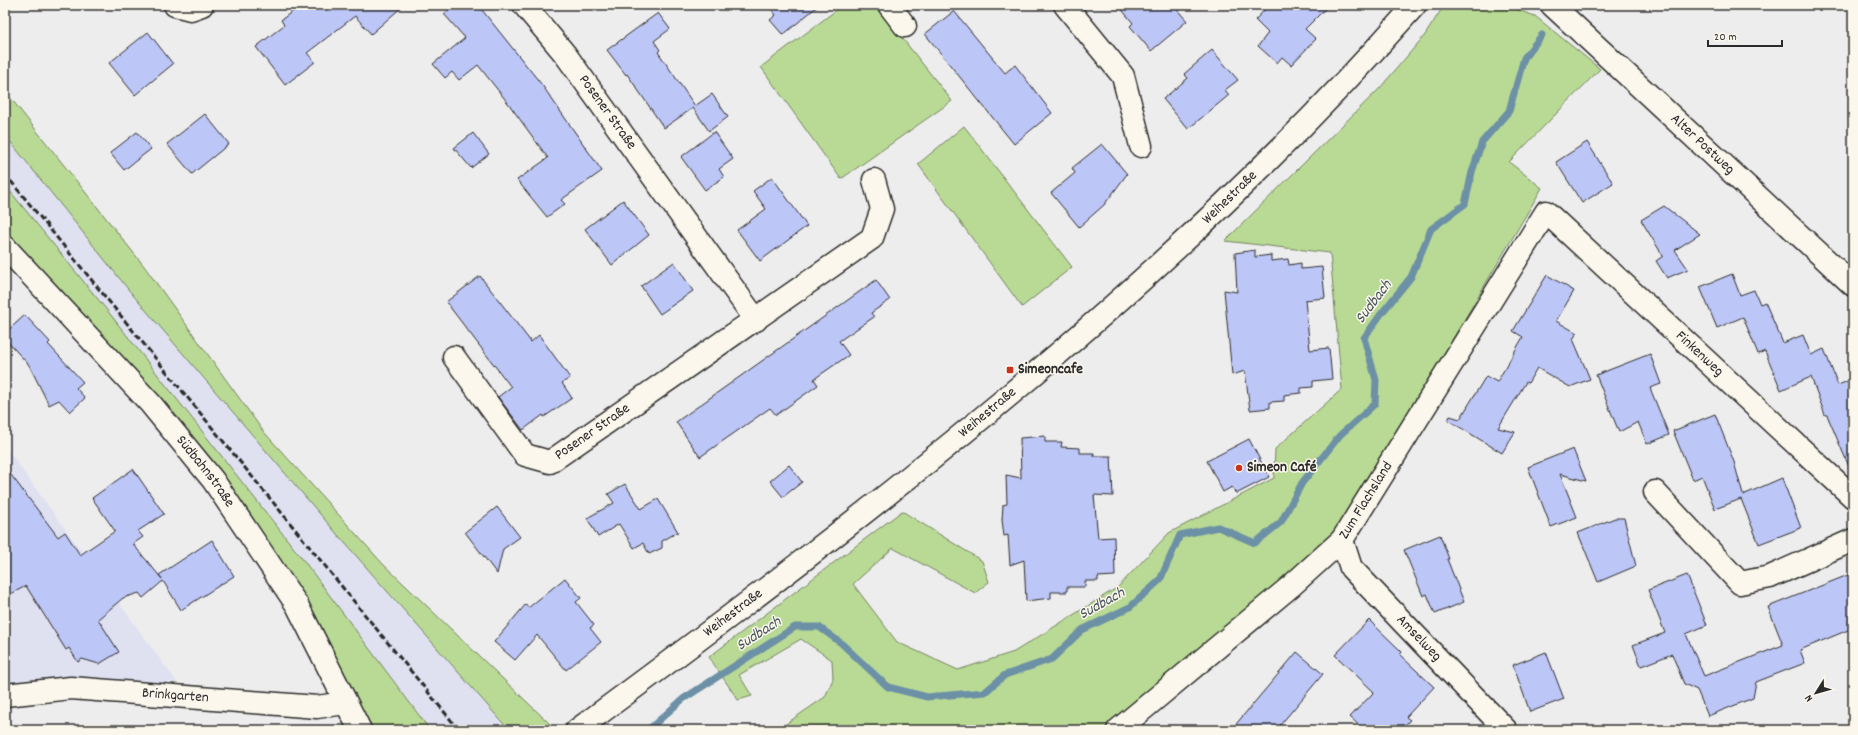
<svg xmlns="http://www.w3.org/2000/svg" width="1858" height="735" font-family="Dekko,sans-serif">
  <rect width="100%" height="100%" fill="#eeedee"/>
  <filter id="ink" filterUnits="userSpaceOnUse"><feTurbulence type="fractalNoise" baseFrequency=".025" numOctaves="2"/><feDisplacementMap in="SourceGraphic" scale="8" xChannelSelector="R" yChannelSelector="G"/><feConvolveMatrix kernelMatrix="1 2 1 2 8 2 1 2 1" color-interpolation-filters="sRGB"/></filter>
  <g filter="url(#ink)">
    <g fill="#dfe1f1">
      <path d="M5 135 132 294 337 534 509 730H430L304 561 110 314 5 185Z"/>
      <path d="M5 446 55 515 177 682H59L5 689Z"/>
    </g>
    <g fill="#b9da94" stroke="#728260">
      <path d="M843 5H876L952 101 841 179 761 67Z"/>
      <path d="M1447 5H1504L1535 16 1600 69 1509 162 1542 188 1339 532 1105 730H777L825 697 833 679 832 660 801 639 739 675 752 696 738 700 709 657 902 511 982 561 989 582 975 593 893 548 853 584 897 642 958 670 1014 652 1118 587 1169 533 1274 478 1275 449 1342 389 1330 253 1225 241 1380 88 1425 35 1441 10Z"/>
      <path d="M5 91 144 266 263 431 383 564 550 724 541 730H509L337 534 132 294 5 135Z"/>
      <path d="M964 126 1072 267 1022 307 918 164Z"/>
      <path d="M5 185 110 314 304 561 430 730H368L155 397 5 230Z"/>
    </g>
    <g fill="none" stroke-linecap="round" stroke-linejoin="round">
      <path stroke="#6c90a6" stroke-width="7" d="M648 730 683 699 795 627H819L841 643 888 687 927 697 985 692 1005 675 1052 659 1082 630 1130 607 1160 580 1180 535 1218 527 1255 543 1281 522 1302 483 1340 435 1375 404 1376 380 1364 338 1381 314 1411 277 1431 229 1465 204 1472 172 1482 142 1509 111 1524 58 1542 35"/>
    </g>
    <g fill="#bcc6f7" stroke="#2b2b2b">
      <path d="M301 5H404L371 34 355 16 307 53 315 62 285 85 256 47 284 25 281 20Z"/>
      <path d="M455 5H478L542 85 602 171 561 200 565 204 547 217 517 180 548 158 508 103 478 65 459 80 452 72 445 78 433 64 465 38 444 14Z"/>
      <path d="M768 5H819L783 35 770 20 776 15Z"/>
      <path d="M1118 5H1173L1187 21 1151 51 1130 26 1133 23Z"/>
      <path d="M1269 5H1329L1305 29 1316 39 1291 65 1282 57 1277 63 1258 46 1268 33 1255 20Z"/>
      <path d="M954 11 1005 73 1015 65 1052 113 1014 144 925 34Z"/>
      <path d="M658 13 670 29 654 41 660 50 658 52 695 106 712 94 728 117 709 131 693 108 664 128 627 74 626 75 607 50Z"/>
      <path d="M148 32 173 64 135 95 109 63Z"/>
      <path d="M1212 50 1238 80 1225 90 1229 95 1188 129 1163 99 1188 78 1184 74Z"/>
      <path d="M205 114 229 144 192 174 167 144Z"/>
      <path d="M137 132 151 149 124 170 110 153Z"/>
      <path d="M714 132 733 159 719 169 724 177 705 190 681 157Z"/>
      <path d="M473 133 489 154 471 168 454 148Z"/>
      <path d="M1587 142 1613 183 1582 203 1556 162Z"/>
      <path d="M1102 144 1127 174 1104 205 1079 227 1051 193 1075 173 1072 168Z"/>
      <path d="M772 177 807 226 760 261 737 230 766 209 753 191Z"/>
      <path d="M623 200 649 235 612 265 585 229Z"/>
      <path d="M1664 206 1700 234 1675 250 1688 269 1667 278 1656 261 1663 256 1641 220Z"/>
      <path d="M1255 250V257L1271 255V261L1288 259 1289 265 1301 263V269L1322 267 1325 298 1305 300 1310 350 1329 348 1332 379 1313 381V387L1301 388V393L1284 395V401L1270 402V408L1250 410 1245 371 1232 375 1224 290 1237 292 1235 253Z"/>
      <path d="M674 262 693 291 660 314 641 286Z"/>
      <path d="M1732 274 1740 295 1754 290 1760 304 1765 302 1783 343 1803 335 1811 355 1824 349 1838 385 1853 379V476L1827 415H1825L1811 377 1781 390 1765 351 1758 354 1743 317 1717 328 1700 287Z"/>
      <path d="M1547 275 1574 291 1556 321 1577 333 1573 339 1590 379 1570 387 1537 368 1528 383 1526 382 1498 428 1515 432 1502 453 1448 420 1450 416 1460 419 1486 376 1497 382 1523 337 1513 331Z"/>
      <path d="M480 276 531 342 539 335 570 378 562 383 572 398 544 417 543 415 523 430 498 397 511 387 446 302Z"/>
      <path d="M876 280 890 300 871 313 874 317 839 341 849 355 814 379 818 385 776 415 770 408 700 457 676 422Z"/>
      <path d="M25 315 50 342 48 344 83 382 76 388 85 398 70 412 59 400 49 405 29 365 5 339V333Z"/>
      <path d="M1650 354 1661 384 1650 388 1669 435 1647 444 1638 422 1619 432 1596 375Z"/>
      <path d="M1715 414 1734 462 1743 495 1782 478 1801 528 1759 544 1741 499 1715 509 1702 476 1693 480 1673 431Z"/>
      <path d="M1045 436V442H1062L1061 447 1080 448V453H1094L1093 456H1111L1113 496 1094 495 1098 538 1114 537 1115 576 1098 577V581H1085V587H1067V592H1051V598L1026 601 1024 560 1010 565 1008 535 1004 536 1002 520 1003 505 1007 504 1006 475 1021 478 1020 438Z"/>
      <path d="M1249 439 1269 477 1236 494 1232 487 1223 492 1207 461Z"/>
      <path d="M1573 449 1586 481 1560 474 1577 517 1551 527 1528 467Z"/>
      <path d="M789 465 802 482 783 497 770 481Z"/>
      <path d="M5 467 58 537 65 532 80 555 115 531 92 498 133 469 164 514 138 531 143 537 133 544 162 579 159 575 212 540 234 576 181 610 163 581 143 598 139 593 123 598 98 619 119 652 99 664 82 659 78 662 69 648 66 650 26 586 5 597Z"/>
      <path d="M625 484 641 509 658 499 678 532 662 541V548L649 554 643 543 634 548 619 524 598 537 587 518 614 503 608 494Z"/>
      <path d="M497 507 520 537 503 549 497 574 465 532Z"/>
      <path d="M1615 518H1624L1636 566 1598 582 1578 533Z"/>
      <path d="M1440 535 1449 559H1447L1464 602 1435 614 1427 594 1423 596 1404 550Z"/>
      <path d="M1853 573V628L1800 650 1805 663 1756 682 1753 698 1708 716 1697 690 1684 684 1672 654 1641 666 1633 645 1665 633 1648 590 1687 575 1707 625 1686 634 1704 676 1783 645 1768 607Z"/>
      <path d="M565 578 581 598 576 602 594 625 590 628 601 642 566 670 537 635 515 660 494 642 526 604 528 608Z"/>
      <path d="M1369 620 1402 652 1400 655 1434 687 1406 717 1410 720 1400 730H1364L1350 717 1374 692 1335 655Z"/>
      <path d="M1297 652 1323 674 1276 730H1231Z"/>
      <path d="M1546 652 1564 699 1530 712 1513 665Z"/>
    </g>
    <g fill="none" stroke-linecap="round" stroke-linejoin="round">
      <g stroke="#2b2b2b" stroke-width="25">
        <g id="street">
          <path d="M175 5 191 9 202 5"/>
          <path id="s1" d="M524 5 565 54 756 320"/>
          <path d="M889 5 905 26"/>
          <path d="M1065 5 1123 76 1141 146"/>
          <path id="s2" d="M5 247 150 403 213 480 297 605 360 730"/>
          <path id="s3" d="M454 357 525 455 550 462 872 238 882 209 874 180"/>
          <path d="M1655 492 1740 583 1770 577 1853 540"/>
          <path id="s4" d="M1342 540 1351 568 1506 730"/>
          <path id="s5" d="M5 695 71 688 317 707 345 703"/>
          <path id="s6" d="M1118 730 1291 586 1342 540 1546 212 1853 497"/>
        </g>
      </g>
      <g stroke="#2b2b2b" stroke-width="25">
        <g id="secondary">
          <path id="s7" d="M1552 5 1853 285"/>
          <path id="s8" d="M577 730C874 511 1170 284 1415 5"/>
        </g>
      </g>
      <use href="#street" stroke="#fbf7ec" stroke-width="22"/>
      <use href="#secondary" stroke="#fbf7ec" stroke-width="22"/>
      <path stroke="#2b2b2b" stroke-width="3" stroke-dasharray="6 3" stroke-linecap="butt" d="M5 174 459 730"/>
    </g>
  </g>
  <g fill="#c8321e" stroke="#fbf7ec" stroke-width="1.5">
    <rect x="1006" y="366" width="8" height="8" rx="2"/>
    <circle cx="1239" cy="468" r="4"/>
  </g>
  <g text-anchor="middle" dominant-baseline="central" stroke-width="3" stroke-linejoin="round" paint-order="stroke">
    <g font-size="15" fill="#2b2b2b" stroke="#fbf7ec">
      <text stroke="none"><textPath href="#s1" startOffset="136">Posener Straße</textPath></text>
      <text stroke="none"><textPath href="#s7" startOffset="205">Alter Postweg</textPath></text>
      <text stroke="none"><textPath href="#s8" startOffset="843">Weihestraße</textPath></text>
      <text stroke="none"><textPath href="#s6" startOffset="889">Finkenweg</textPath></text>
      <text stroke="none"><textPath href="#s8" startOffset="519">Weihestraße</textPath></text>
      <text stroke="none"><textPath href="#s3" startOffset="199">Posener Straße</textPath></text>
      <text stroke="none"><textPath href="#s2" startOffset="301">Südbahnstraße</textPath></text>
      <text stroke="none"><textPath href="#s6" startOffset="340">Zum Flachsland</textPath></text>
      <text stroke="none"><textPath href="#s8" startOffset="195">Weihestraße</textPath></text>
      <text stroke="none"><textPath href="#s4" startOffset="127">Amselweg</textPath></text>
      <text stroke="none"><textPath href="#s5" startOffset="171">Brinkgarten</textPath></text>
    </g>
    <g font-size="15" font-weight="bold" fill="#2b2b2b" stroke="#fbf7ec" text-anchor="start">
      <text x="1018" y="370">Simeoncafe</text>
      <text x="1247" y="468">Simeon Café</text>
    </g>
    <g font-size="16" font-style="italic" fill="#46555e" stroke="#fbf7ec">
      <text transform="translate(1374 302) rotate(-53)">Sudbach</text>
      <text transform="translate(1102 604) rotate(-29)">Sudbach</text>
      <text transform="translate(759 634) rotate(-33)">Sudbach</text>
    </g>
  </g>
  <rect width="1858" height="735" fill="none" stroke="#fbf7ec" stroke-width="20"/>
  <rect x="10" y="10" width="1838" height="715" fill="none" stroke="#2b2b2b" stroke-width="1.5" filter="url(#ink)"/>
  <g transform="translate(1816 693) rotate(233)" stroke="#fbf7ec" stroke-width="3" paint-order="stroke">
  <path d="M0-3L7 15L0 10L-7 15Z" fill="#2b2b2b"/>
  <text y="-6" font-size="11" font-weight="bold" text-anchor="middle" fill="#2b2b2b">N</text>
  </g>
  <path d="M1708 40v6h74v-6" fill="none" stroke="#2b2b2b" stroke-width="2"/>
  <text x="1714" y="40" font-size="12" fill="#2b2b2b" stroke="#fbf7ec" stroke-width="3" paint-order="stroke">20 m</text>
</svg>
